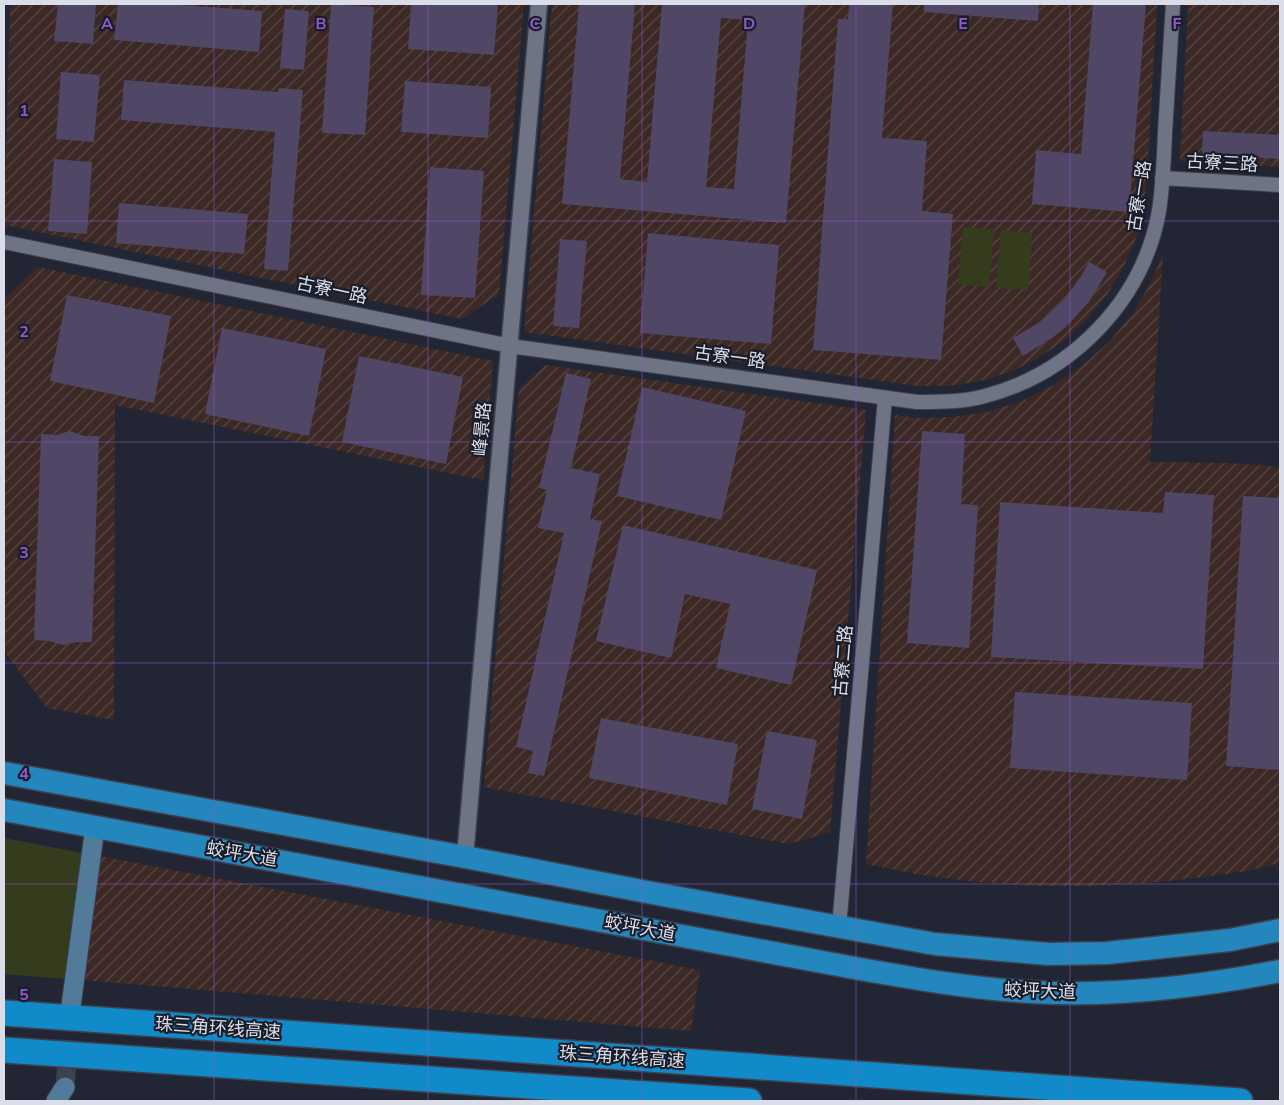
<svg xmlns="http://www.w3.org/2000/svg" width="1284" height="1105" font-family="'Nunito Sans','Noto Sans SC',sans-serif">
  <defs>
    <pattern id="industrial-furrows" width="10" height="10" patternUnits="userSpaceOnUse" patternTransform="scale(1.25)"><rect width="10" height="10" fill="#3c2925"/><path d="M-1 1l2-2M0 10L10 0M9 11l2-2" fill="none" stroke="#584845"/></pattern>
  </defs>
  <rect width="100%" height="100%" fill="#222634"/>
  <g fill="url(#industrial-furrows)">
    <path d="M10 4H524L499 294 462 319 4 225Z"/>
    <path d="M552 4H1157L1147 177 1143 209 1136 239 1123 268 1107 295 1087 319 1064 341 1038 358 1010 372 980 381 950 386H918L524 332Z"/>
    <path d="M1188 4H1280V167L1180 161Z"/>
    <path d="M1163 253 1150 462 1229 463 1280 467V863L1246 871 1203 877 1147 883 1090 886H1034L977 882 921 875 866 864 895 415 917 418 952 417 987 412 1022 401 1054 385 1083 365 1110 341 1133 313 1151 282Z"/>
    <path d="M38 267 493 361 483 480 115 405 114 720 47 708 4 651V299Z"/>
    <path d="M545 365 866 410 830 832 789 844 484 787 519 389Z"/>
    <path d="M100 856 700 970 691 1031 83 980Z"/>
  </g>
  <g fill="#353c1e">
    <path d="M963 227 994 230 989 287 958 284Z"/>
    <path d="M1001 230 1032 233 1028 290 996 288Z"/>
    <path d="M4 838 82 853 66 979 4 974Z"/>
  </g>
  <g fill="#504665" fill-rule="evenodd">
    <path d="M58 4H96L93 44 54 41Z"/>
    <path d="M118 4H168L262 11 259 52 114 40Z"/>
    <path d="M331 4 374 7 365 135 322 133Z"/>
    <path d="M411 4H498L494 55 408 49Z"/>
    <path d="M579 4H635L620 179 647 182 662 4H805L786 223 562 204ZM721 18 748 20 734 189 706 187Z"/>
    <path d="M849 4H893L882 138 927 141 922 211 953 214 941 360 813 350 838 19H848Z"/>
    <path d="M924 4H1039L1038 21 924 12Z"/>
    <path d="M1093 4H1146L1129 212 1032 204 1036 150 1081 154Z"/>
    <path d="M285 9 309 11 304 70 280 68Z"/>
    <path d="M61 72 100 75 94 142 56 139Z"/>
    <path d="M124 80 278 92 279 88 303 90 288 271 264 269 275 132 121 120Z"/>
    <path d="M405 81 491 87 488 138 401 132Z"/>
    <path d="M1203 131 1280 135V159L1202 155Z"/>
    <path d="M54 159 92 162 87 234 48 231Z"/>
    <path d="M430 167 484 171 475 298 421 295Z"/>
    <path d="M119 203 248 214 244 254 116 243Z"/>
    <path d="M648 233 779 245 771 344 640 333Z"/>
    <path d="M560 239 587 241 579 328 553 326Z"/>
    <path d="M1089 262 1107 272 1089 302 1066 327 1052 338 1023 356 1013 338 1040 322 1063 301 1081 276Z"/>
    <path d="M67 295 171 316 154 403 50 381Z"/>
    <path d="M222 328 326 349 309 436 205 414Z"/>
    <path d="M359 356 463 377 446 464 342 442Z"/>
    <path d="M566 373 591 379 571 468 600 474 590 519 602 521 544 776 528 773 533 751 516 747 564 533 538 528 547 490 539 488Z"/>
    <path d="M642 387 746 411 721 520 617 496Z"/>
    <path d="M70 431 84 436H99L92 642H76L63 645 49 641 34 640 41 434 56 435Z"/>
    <path d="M922 431 965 434 961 504 978 505 969 648 907 643Z"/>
    <path d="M1165 492 1214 495 1203 669 991 657 1000 502 1163 513Z"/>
    <path d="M1243 496 1280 498V770L1226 766Z"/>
    <path d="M623 525 817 570 791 685 716 668 730 604 685 594 671 658 596 641Z"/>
    <path d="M1015 692 1192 703 1187 780 1010 768Z"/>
    <path d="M601 718 738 744 727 805 589 778Z"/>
    <path d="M767 731 817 740 802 819 752 809Z"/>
  </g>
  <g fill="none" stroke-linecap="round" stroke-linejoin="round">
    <path stroke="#3e424f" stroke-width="19" stroke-dasharray="19 9" stroke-linecap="butt" d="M65 1087 71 1006"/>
    <g stroke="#3e414d" stroke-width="16">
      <g id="minor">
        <path d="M1162 178 1280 185"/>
        <path d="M4 242 510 346 917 402C940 402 963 402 985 396 1072 373 1143 301 1159 211 1163 185 1164 158 1165 132 1168 89 1170 46 1173 4"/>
        <path d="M839 927 885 398"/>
      </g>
    </g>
    <g stroke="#3e414d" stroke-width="19">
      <path id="tertiary" d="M465 857 539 4"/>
    </g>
    <g stroke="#3e414d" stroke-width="21">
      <g id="secondary">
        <path d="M71 1006 95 827"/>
        <path d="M56 1101 65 1087"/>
      </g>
    </g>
    <g stroke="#3e414d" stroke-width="25">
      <g id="trunk">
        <path d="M4 773 465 857 668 896 935 944 1048 954 1107 953 1230 940 1280 930"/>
        <path d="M4 810 860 969C917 979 974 989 1032 992 1115 997 1199 987 1280 971"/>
      </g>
    </g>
    <g stroke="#3e414d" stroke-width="28">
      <g id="motorway">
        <path d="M4 1013 1240 1101"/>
        <path d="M4 1050 749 1101"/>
      </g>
    </g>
    <use href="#minor" stroke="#6f7485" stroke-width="14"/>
    <use href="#tertiary" stroke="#6f7485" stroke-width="16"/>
    <use href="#secondary" stroke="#527b99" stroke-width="19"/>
    <use href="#trunk" stroke="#2386bc" stroke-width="22"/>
    <use href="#motorway" stroke="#108ac9" stroke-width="25"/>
  </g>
  <path fill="none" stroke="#9358c9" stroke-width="1" stroke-opacity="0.55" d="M214 4V1101M428 4V1101M642 4V1101M856 4V1101M1070 4V1101M4 221H1280M4 442H1280M4 663H1280M4 884H1280"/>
  <g text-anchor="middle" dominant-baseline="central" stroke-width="4.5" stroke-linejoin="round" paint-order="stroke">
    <g font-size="18" fill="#dbdee8" stroke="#191d2a">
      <text transform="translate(1222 163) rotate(3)">古寮三路</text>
      <text transform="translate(1139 196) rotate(-81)">古寮一路</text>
      <text transform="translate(332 290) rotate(12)">古寮一路</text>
      <text transform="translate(730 357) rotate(8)">古寮一路</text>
      <text transform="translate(482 429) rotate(-85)">峰景路</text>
      <text transform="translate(843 661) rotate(-85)">古寮二路</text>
      <text transform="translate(242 854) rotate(10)">蛟坪大道</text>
      <text transform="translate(640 928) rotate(11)">蛟坪大道</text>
      <text transform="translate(1040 991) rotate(2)">蛟坪大道</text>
      <text transform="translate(218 1028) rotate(4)">珠三角环线高速</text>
      <text transform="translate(622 1057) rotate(4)">珠三角环线高速</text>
    </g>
  </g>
  <g font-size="16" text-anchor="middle" font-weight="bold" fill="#9358c9" stroke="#191d2a" stroke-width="4.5" stroke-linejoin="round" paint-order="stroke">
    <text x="107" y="29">A</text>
    <text x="321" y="29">B</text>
    <text x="535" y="29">C</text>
    <text x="749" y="29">D</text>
    <text x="963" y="29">E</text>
    <text x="1177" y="29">F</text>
    <text x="24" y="116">1</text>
    <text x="24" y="337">2</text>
    <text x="24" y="558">3</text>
    <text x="24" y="779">4</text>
    <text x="24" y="1000">5</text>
  </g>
  <rect width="1284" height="1105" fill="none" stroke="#dbdee8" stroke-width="10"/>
</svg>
